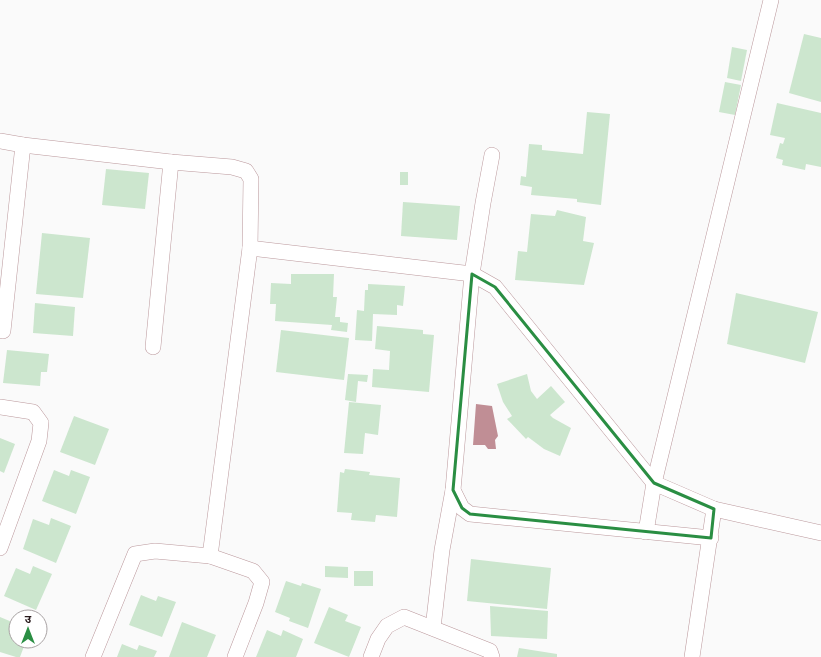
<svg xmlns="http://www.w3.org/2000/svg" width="821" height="657" font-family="'Source Sans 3','Noto Sans Devanagari',sans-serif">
  <rect width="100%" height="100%" fill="#fafafa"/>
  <path fill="#c08e95" d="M476 404 492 406 498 436 495 440 496 449H488L485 445H473Z"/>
  <g fill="#cce6ce">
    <path d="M804 34 821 38V102L789 93Z"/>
    <path d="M732 47 747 50 741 81 727 78Z"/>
    <path d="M725 82 741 85 735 115 719 112Z"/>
    <path d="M777 103 821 113V167L806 164 805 170 782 165 783 160 776 158 780 143 783 144 785 138 770 135Z"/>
    <path d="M587 112 610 114 601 205 577 202V199L531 195 532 187 520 185 521 176 526 177 529 144 542 145V150L583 154Z"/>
    <path d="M106 169 149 173 145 209 102 205Z"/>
    <rect x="400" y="172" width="8" height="13"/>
    <path d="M403 202 460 206 457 240 401 236Z"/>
    <path d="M557 210 586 217 583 241 594 243 584 285 515 280 518 251 527 252 531 214 555 216Z"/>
    <path d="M42 233 90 238 83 298 36 294Z"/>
    <path d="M291 274H334L333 297H337L335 317H340V322L348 323 347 332 331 330 332 325 275 321 276 304H270L271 283 291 284Z"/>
    <path d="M368 284 405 286 403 306 397 305V315L373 314 372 341 355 340 357 310 364 311 365 290H368Z"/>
    <path d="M736 293 818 312 805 363 727 344Z"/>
    <path d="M35 303 75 307 73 336 33 333Z"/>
    <path d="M377 326 423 330V334L434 335 429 392 372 387 373 369 389 370 390 351 375 349Z"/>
    <path d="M281 330 349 338 344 380 276 372Z"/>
    <path d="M7 350 49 354 47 372H41L40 386 3 383Z"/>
    <path d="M348 374 368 375 367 382 358 381 356 402 345 400Z"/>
    <path d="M527 374 531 391 537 399 551 386 565 402 550 415 553 418 571 428 560 456 544 449 528 437 526 439 507 419 512 416 503 402 497 384Z"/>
    <path d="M349 402 381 405 378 435 365 433 363 454 344 453Z"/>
    <path d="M74 416 109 429 95 465 60 452Z"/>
    <path d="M0 438 15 444 4 473 0 471Z"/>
    <path d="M345 469 370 472 369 475 400 478 397 517 376 515 375 522 351 520 352 513 337 512 340 472 344 473Z"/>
    <path d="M54 470 69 476 71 470 90 477 76 514 42 501Z"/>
    <path d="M51 518 71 526 56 563 23 549 33 519 49 525Z"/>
    <path d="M471 559 551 568 547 609 467 601Z"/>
    <path d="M33 566 52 574 36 610 4 596 16 568 30 574Z"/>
    <path d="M325 566 348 567V578L325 577Z"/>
    <rect x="354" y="571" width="19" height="15"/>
    <path d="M286 581 301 586 302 583 321 589 308 628 289 621 290 618 275 612Z"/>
    <path d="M141 595 156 601 158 596 176 602 162 637 129 625Z"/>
    <path d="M490 606 548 611 547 639 491 636Z"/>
    <path d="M329 607 348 615 345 621 361 627 349 657 314 643Z"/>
    <path d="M14 615 20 617H16V641H26L20 657H16L0 652V617L12 622Z"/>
    <path d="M182 622 216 635 207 657H169Z"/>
    <path d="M267 630 281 636 283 630 303 639 296 657H256Z"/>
    <path d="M122 644 137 650 139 645 157 651 154 657H117Z"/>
    <path d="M519 648 557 654V657H517Z"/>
  </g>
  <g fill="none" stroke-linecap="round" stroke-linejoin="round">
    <g stroke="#bb989c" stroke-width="16">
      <g id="minor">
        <path d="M0 141 23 145 171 162 232 167 246 171 251 179 250 248 472 274 495 287 654 483 714 509 821 533"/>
        <path d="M492 155 483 203 472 274 453 490 462 508 470 514 711 538"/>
        <path d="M3 331 23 145"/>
        <path d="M153 347 171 162"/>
        <path d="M0 407 33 412 41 423 39 441 0 548"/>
        <path d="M646 532 654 483 771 0"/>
        <path d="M210 556 253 571 262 582 256 603 235 657"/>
        <path d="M433 628 442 550 453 490"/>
        <path d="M93 657 135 554 155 551 210 556 250 248"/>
        <path d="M371 657 378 639 387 626 404 617 490 651 492 657"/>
        <path d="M692 657 714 509"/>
      </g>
    </g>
    <use href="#minor" stroke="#fff" stroke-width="15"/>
  </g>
  <path fill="none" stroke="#2a8e43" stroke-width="3" stroke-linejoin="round" d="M472 274 495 287 654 483 714 509 711 538 470 514 462 508 453 490Z"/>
  <g transform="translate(28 629)"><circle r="19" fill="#ffffff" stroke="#a9a3a4"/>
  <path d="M0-3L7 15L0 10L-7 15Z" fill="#2a8e43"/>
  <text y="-6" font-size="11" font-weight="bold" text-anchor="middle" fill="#27191b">उ</text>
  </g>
</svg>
